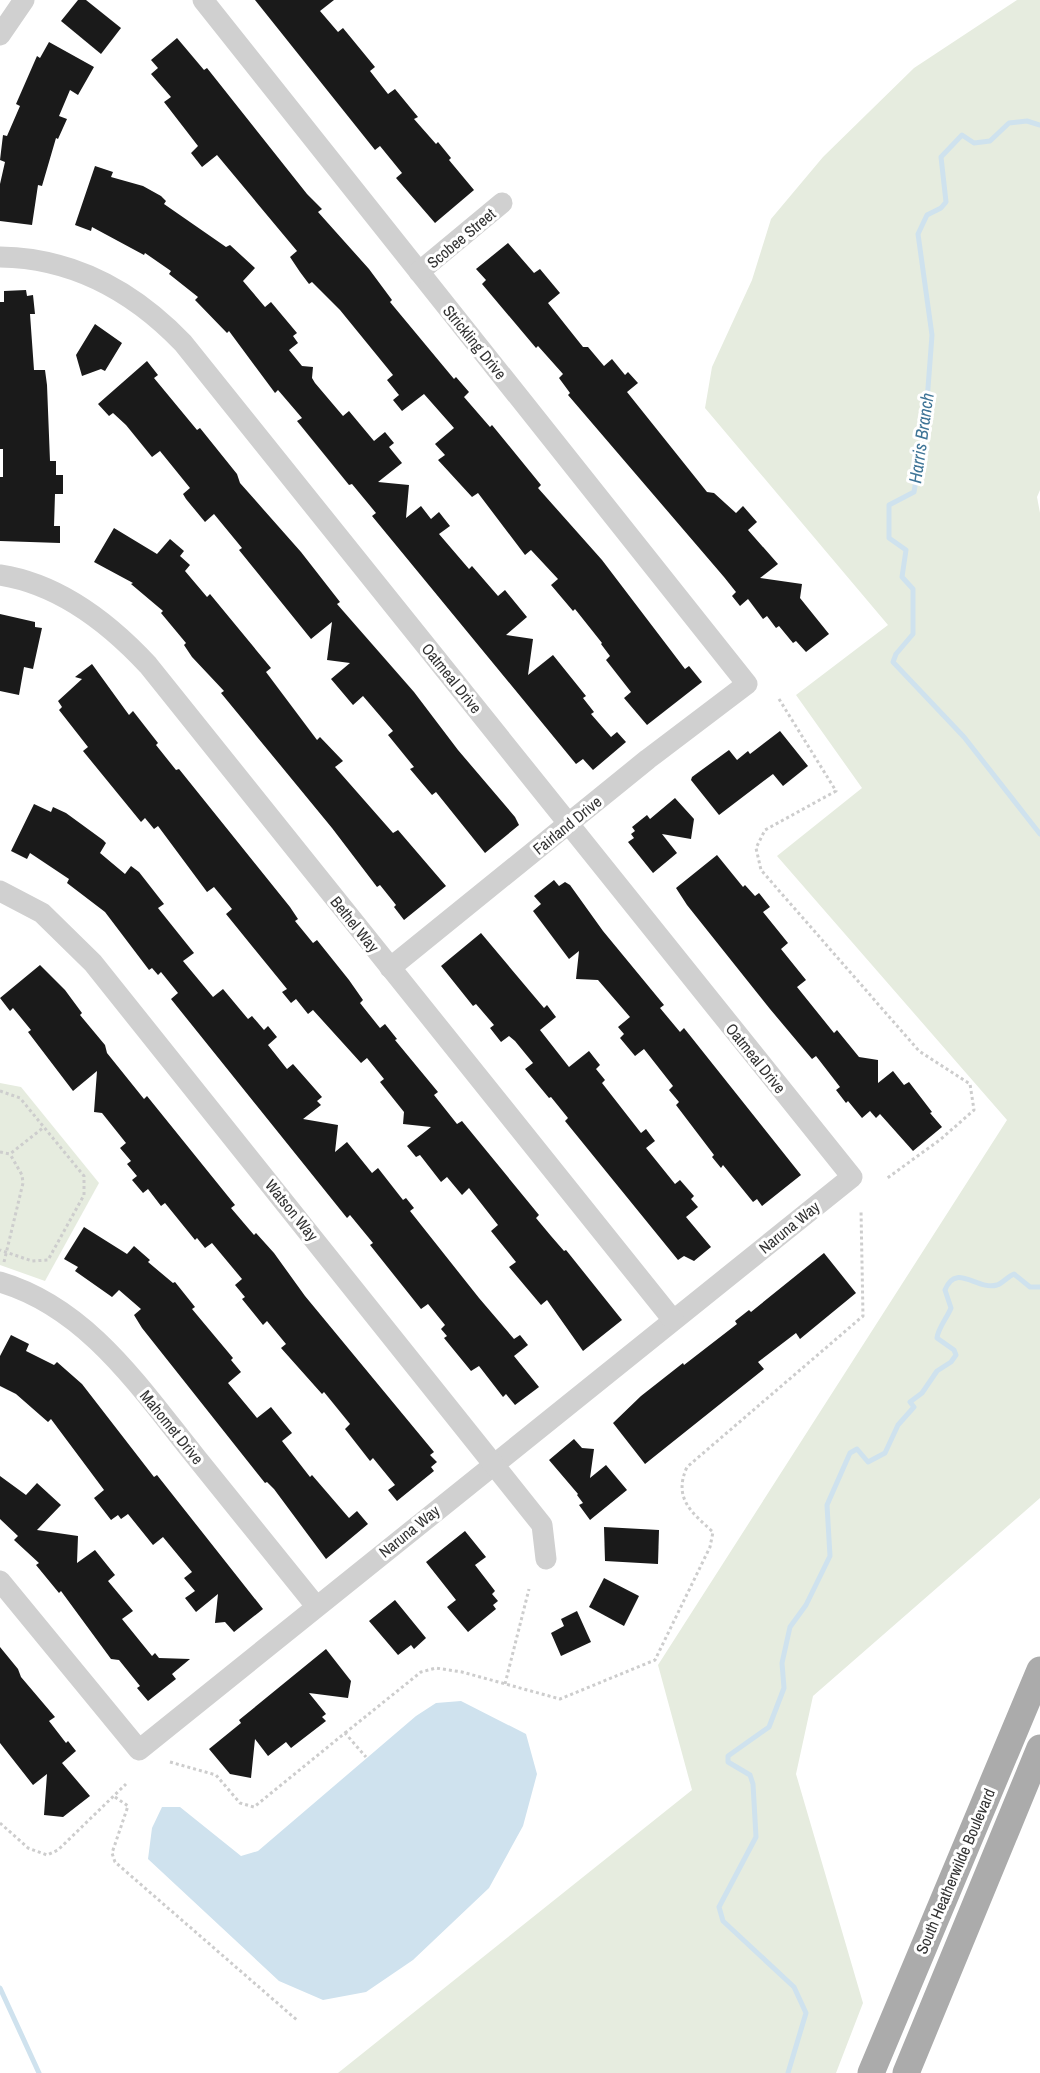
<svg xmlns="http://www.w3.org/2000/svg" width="1040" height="2073" font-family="'Archivo Narrow',sans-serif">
  <rect width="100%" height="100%" fill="#fff"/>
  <g fill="#e6ecdf">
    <path d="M1017 0H1040V490L1037 497 1040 513V1498L813 1696 796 1774 863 2003 836 2073H338L692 1790 658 1665 1007 1120 777 856 862 788 796 695 888 625 705 408 712 367 752 280 771 219 823 157 914 68Z"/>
    <path d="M0 1083 21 1087 99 1183 45 1281 0 1265Z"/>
  </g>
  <path fill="#cfe2ee" d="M461 1701 526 1734 537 1774 523 1826 489 1888 413 1960 366 1992 323 2000 279 1981 148 1859 152 1828 162 1807H180L241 1856 258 1851 416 1716 436 1703Z"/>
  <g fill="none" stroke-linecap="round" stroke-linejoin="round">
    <g stroke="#cfe2ee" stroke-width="5">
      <path d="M1040 125 1027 121 1009 123 990 141 974 143 962 135 941 157 946 202 941 208 927 215 918 234 932 335 925 428 914 492 889 505V538L906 550 902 577 913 589V634L896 654 893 662 964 737 1040 834"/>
      <path d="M0 1988 39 2073"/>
      <path d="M788 2073 806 2013 794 1987 723 1921 719 1907 756 1837 753 1784 750 1775 728 1762V1756L769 1727 784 1688 782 1663 790 1627 806 1605 830 1556 827 1505 850 1453 857 1449 868 1462 885 1453 898 1425 914 1407 910 1402 922 1393 937 1371 951 1362 956 1355 954 1350 937 1338C938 1328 947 1318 951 1308L945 1290C956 1262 977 1291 997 1285 1003 1283 1007 1277 1014 1274L1030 1287H1040"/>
    </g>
  </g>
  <g fill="#1a1a1a">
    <path d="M78 0H86L121 28 101 54 61 21Z"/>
    <path d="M255 0H334L320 11 338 32 343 28 375 67 370 71 388 94 395 89 418 117 414 119 436 144 438 142 451 158 449 160 474 190 435 223 396 178 402 173 380 146 375 150Z"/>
    <path d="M177 38 204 70 207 68 307 194 322 209 318 212 369 269 392 300 390 302 454 379 456 377 469 392 464 397 490 427 492 425 541 485 538 488 602 560 685 669 689 666 702 682 647 725 624 698 631 692 606 660 610 656 601 644 602 643 575 609 573 611 551 585 558 579 531 550 525 555 478 493 472 497 438 460 445 455 435 444 454 428 424 394 402 411 393 400 399 395 387 380 393 375 340 310 312 282 309 284 300 272 290 257 297 251 217 155 202 167 191 153 198 146 164 102 171 97 151 74 158 68 151 60Z"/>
    <path d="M49 42 94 67 78 95 70 90 59 116 67 119 58 139 56 138 42 186 38 185 32 225 0 221V184L5 162 0 160 3 135 7 136 20 106 16 104 37 56 40 58Z"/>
    <path d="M95 166 113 172 111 177 143 186 161 196 166 201 164 204 226 247 230 245 255 268 243 281 265 307 271 302 297 333 293 336 298 343 289 350 302 366 313 367 312 378 315 383 343 416 349 411 374 441 385 432 394 443 389 447 402 463 378 482 409 485 406 518 421 506 431 519 439 512 450 526 439 534 469 569 472 566 498 596 505 590 527 617 506 635 533 639 528 675 553 655 586 696 583 698 594 712 591 714 611 737 617 732 626 742 593 770 583 759 576 764 372 516 376 513 352 484 349 485 297 421 302 418 278 390 275 393 229 331 227 333 195 300 198 297 169 274 171 271 145 253 144 255 92 227 91 231 75 225Z"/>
    <path d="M508 243 534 273 540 269 560 293 548 303 583 347H588L604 366 612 359 625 375 628 372 638 383 627 392 707 492 714 493 736 513 743 506 757 522 748 530 778 564 760 578 802 584 800 598 829 634 806 652 796 641 793 643 779 626 776 628 767 616 763 619 748 599 740 606 732 596 736 592 724 577 568 395 570 393 559 378 563 374 538 346 536 348 482 284 486 280 476 269Z"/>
    <path d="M26 290 27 296 33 295 35 314H30L34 370H45L47 385 50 461H56V475H63V494H55L54 526H60V543L0 541V477H3V449H0V302H4V291Z"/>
    <path d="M95 324 122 343 105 371 101 369 82 376 76 355Z"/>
    <path d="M147 361 158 375 154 378 197 430 200 428 237 474 240 483 301 552 340 602 337 604 414 692 458 750 515 817 519 825 485 853 436 792 432 795 410 769 414 767 388 735 393 731 363 696 353 705 331 679 350 663 327 660 332 622 311 639 239 550 242 548 214 514 205 522 186 499 183 494 190 488 160 451 152 457 126 425 113 413 109 416 98 404Z"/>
    <path d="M114 528 157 554 170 539 184 551 180 556 190 565 185 571 207 597 210 594 271 668 266 672 317 740 320 737 343 761 335 767 393 833 398 830 446 886 404 920 394 907 396 905 380 885 377 887 332 828 221 693 224 691 192 657 184 645 186 643 161 613 163 611 131 584 133 583 94 562Z"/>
    <path d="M0 614 35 622V627L42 628 33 669 24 667 19 695 0 691Z"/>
    <path d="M92 664 129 715 133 711 158 743 156 745 176 770 179 769 290 907 298 919 295 921 313 943 317 940 349 980 363 1000 360 1003 380 1028 385 1024 397 1039 395 1040 438 1092 434 1095 457 1124 462 1121 539 1215 536 1218 551 1236 564 1251 566 1250 622 1320 583 1351 547 1300 541 1305 509 1267 516 1262 491 1231 498 1225 469 1188 462 1195 447 1177 441 1182 420 1155 416 1157 407 1146 431 1127 403 1124 404 1112 380 1082 384 1079 367 1058 361 1063 313 1010 308 1014 296 999 291 1003 282 992 287 989 226 914 232 909 214 887 207 892 158 826 154 829 145 818 141 822 83 751 88 747 59 710 62 707 58 701 82 679 75 677Z"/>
    <path d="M780 731 808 766 783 786 773 774 719 815 691 780 692 777 729 750 737 760 748 751 750 754Z"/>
    <path d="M675 798 694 819 691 839 662 834 677 853 653 873 628 842 634 838 631 834 635 831 632 827 647 815 650 819Z"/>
    <path d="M34 804 51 812 53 807 66 813 103 840 106 843 100 853 125 874 131 866 139 872 164 904 158 908 194 953 183 961 213 997 223 989 248 1019 252 1016 264 1030 268 1026 277 1037 268 1045 287 1069 293 1064 322 1097 317 1101 321 1105 303 1119 338 1125 335 1152 347 1142 372 1173 378 1168 403 1200 406 1198 414 1208 410 1211 479 1298 514 1339 520 1335 528 1345 514 1356 539 1387 515 1405 506 1394 503 1397 479 1366 471 1371 444 1338 447 1336 441 1329 445 1325 428 1304 421 1309 370 1245 373 1243 350 1215 347 1218 171 999 178 993 161 972 158 975 152 968 149 970 105 912 67 883 69 879 30 853 27 859 11 851Z"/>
    <path d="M717 855 743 887 745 885 755 896 759 893 770 907 763 912 788 943 781 949 806 980 797 987 834 1033 837 1030 859 1057 878 1060V1083L893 1071 904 1085 909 1082 932 1112 930 1113 942 1127 913 1151 880 1114 876 1118 870 1111 862 1118 848 1101 846 1103 836 1090 840 1087 816 1056 812 1059 770 1009 687 905 676 888Z"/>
    <path d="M554 880 559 886 565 882 570 885 603 931 664 1005 660 1008 680 1032 684 1028 801 1175 762 1206 757 1199 753 1202 723 1165 721 1168 712 1157 714 1155 676 1105 679 1102 669 1090 673 1086 644 1049 635 1056 620 1038 624 1034 618 1027 630 1017 598 980 576 979 579 951 569 959 533 911 541 904 534 896Z"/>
    <path d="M481 933 544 1008 547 1005 556 1017 540 1030 569 1067 589 1051 600 1065 596 1069 605 1080 602 1083 641 1133 646 1129 655 1141 646 1148 675 1184 680 1180 694 1196 691 1199 698 1207 686 1217 711 1247 694 1261 684 1256 678 1260 565 1121 568 1118 551 1097 549 1098 525 1069 533 1063 515 1041 509 1036 501 1042 490 1028 494 1025 476 1004 473 1006 441 966Z"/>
    <path d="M40 965 65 990 82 1013 80 1015 105 1045 107 1053 144 1099 147 1096 235 1205 231 1208 254 1235 256 1233 274 1253 305 1296 434 1452 430 1455 437 1462 431 1467 434 1471 397 1501 388 1490 395 1485 373 1458 370 1461 345 1429 350 1424 324 1392 322 1394 281 1348 286 1344 267 1321 263 1325 242 1299 245 1297 235 1285 242 1279 212 1243 205 1248 197 1238 195 1240 165 1203 161 1206 148 1189 143 1193 132 1180 137 1176 127 1164 131 1161 120 1148 126 1143 102 1113 94 1112 97 1071 73 1091 28 1032 31 1030 13 1008 10 1011 0 998Z"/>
    <path d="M84 1227 127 1254 134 1246 150 1260 148 1262 173 1283 175 1282 195 1307 192 1309 233 1358 231 1360 241 1372 228 1383 257 1418 271 1407 292 1433 282 1441 310 1477 312 1475 349 1518 357 1511 368 1524 326 1559 274 1489 267 1482 265 1483 142 1328 134 1315 141 1309 119 1290 112 1297 75 1271 78 1267 64 1259Z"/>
    <path d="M824 1253 856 1293 800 1339 796 1333 758 1362 764 1369 645 1464 613 1423 641 1396 683 1363 684 1365 737 1324 735 1321 749 1310 751 1312Z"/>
    <path d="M11 1335 29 1344 26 1351 54 1365 57 1362 82 1384 154 1477 157 1475 263 1609 234 1632 225 1622 215 1623 218 1594 196 1612 185 1598 195 1591 184 1578 192 1572 163 1537 153 1545 128 1514 121 1519 118 1515 111 1520 94 1498 104 1490 51 1419 48 1422 16 1394 0 1386V1356Z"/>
    <path d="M574 1439 582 1448 594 1449 590 1478 606 1465 627 1490 590 1520 579 1505 583 1503 577 1495 578 1494 549 1460Z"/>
    <path d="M0 1476 26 1495 37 1483 61 1505 37 1530 78 1536 77 1563 95 1550 115 1575 108 1581 133 1611 122 1619 152 1656 155 1653 159 1658 190 1659 172 1674 176 1679 148 1701 137 1688 140 1686 119 1660 111 1659 61 1591 59 1593 36 1565 39 1563 14 1540 18 1536 0 1519Z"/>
    <path d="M604 1527 659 1530 658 1564 605 1561Z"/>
    <path d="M465 1531 486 1557 475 1565 495 1591 492 1594 498 1601 493 1605 496 1609 468 1632 447 1607 456 1600 426 1562Z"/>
    <path d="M604 1578 639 1596 624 1626 589 1607Z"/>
    <path d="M395 1600 426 1638 414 1649 411 1645 398 1655 369 1621Z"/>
    <path d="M577 1611 591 1642 561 1656 551 1633 564 1626 561 1619Z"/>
    <path d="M0 1647 18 1669 21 1677 55 1717 49 1721 66 1743 68 1741 76 1751 62 1763 90 1796 63 1817 44 1815 47 1774 33 1785 0 1743Z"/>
    <path d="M326 1649 351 1681 348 1698 309 1693 326 1714 322 1717 326 1721 291 1748 286 1742 268 1756 255 1739 251 1778 230 1774 209 1749 241 1723 239 1720Z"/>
  </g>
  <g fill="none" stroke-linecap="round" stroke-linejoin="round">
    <g stroke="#cdcdcd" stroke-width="3" stroke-dasharray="3 3" stroke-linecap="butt">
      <path d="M779 699 836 791 765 830 756 848 761 870 919 1051 970 1084 974 1110 941 1139 886 1179"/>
      <path d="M0 1091 20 1098 84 1176V1195L48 1260 32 1261 0 1250"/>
      <path d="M0 1152 10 1154 44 1127"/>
      <path d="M4 1262 23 1183 22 1175 10 1154"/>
      <path d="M505 1684 529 1589"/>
      <path d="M345 1733 421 1672 436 1668 462 1672 560 1699 655 1660 710 1547 713 1532C691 1512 673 1498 687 1467L863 1316 861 1210"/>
      <path d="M170 1762 216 1775 240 1803 254 1807 345 1733 366 1757"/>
      <path d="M115 1797 128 1806 112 1853 115 1862 298 2021"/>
      <path d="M0 1823 28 1848 47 1855 58 1850 126 1784"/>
    </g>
    <g stroke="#d0d0d0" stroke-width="21">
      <path d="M203 0 747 684 648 759 390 968"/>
      <path d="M0 35 24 0"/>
      <path d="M0 257C74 258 133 291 183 343L852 1177 139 1750 0 1581"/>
      <path d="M419 272 502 203"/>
      <path d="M0 575C59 584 108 622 148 665L673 1320"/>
      <path d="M0 891 42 913 93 963 542 1525 546 1559"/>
      <path d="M0 1282C88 1308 140 1388 195 1456 235 1506 276 1556 316 1606"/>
    </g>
    <g stroke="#ababab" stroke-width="27">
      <path d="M871 2073 1040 1670"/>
      <path d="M906 2073 1040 1748"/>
    </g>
  </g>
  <g text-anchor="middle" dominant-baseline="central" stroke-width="6" stroke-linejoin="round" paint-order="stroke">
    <g font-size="16" fill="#333" stroke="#fff">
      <text transform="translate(461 238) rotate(-40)">Scobee Street</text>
      <text transform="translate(475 342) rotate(51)">Strickling Drive</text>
      <text transform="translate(452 678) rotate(51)">Oatmeal Drive</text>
      <text transform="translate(567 825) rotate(-39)">Fairland Drive</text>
      <text transform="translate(355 924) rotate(51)">Bethel Way</text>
      <text transform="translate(756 1058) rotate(51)">Oatmeal Drive</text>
      <text transform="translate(292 1210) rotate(51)">Watson Way</text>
      <text transform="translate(789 1227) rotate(-39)">Naruna Way</text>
      <text transform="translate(172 1427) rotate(51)">Mahomet Drive</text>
      <text transform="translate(409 1531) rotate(-39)">Naruna Way</text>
      <text transform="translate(955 1871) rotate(-67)">South Heatherwilde Boulevard</text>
    </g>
    <g font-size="18" font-style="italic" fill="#3f7597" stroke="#fff">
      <text transform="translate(921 438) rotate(-82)">Harris Branch</text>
    </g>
  </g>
</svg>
